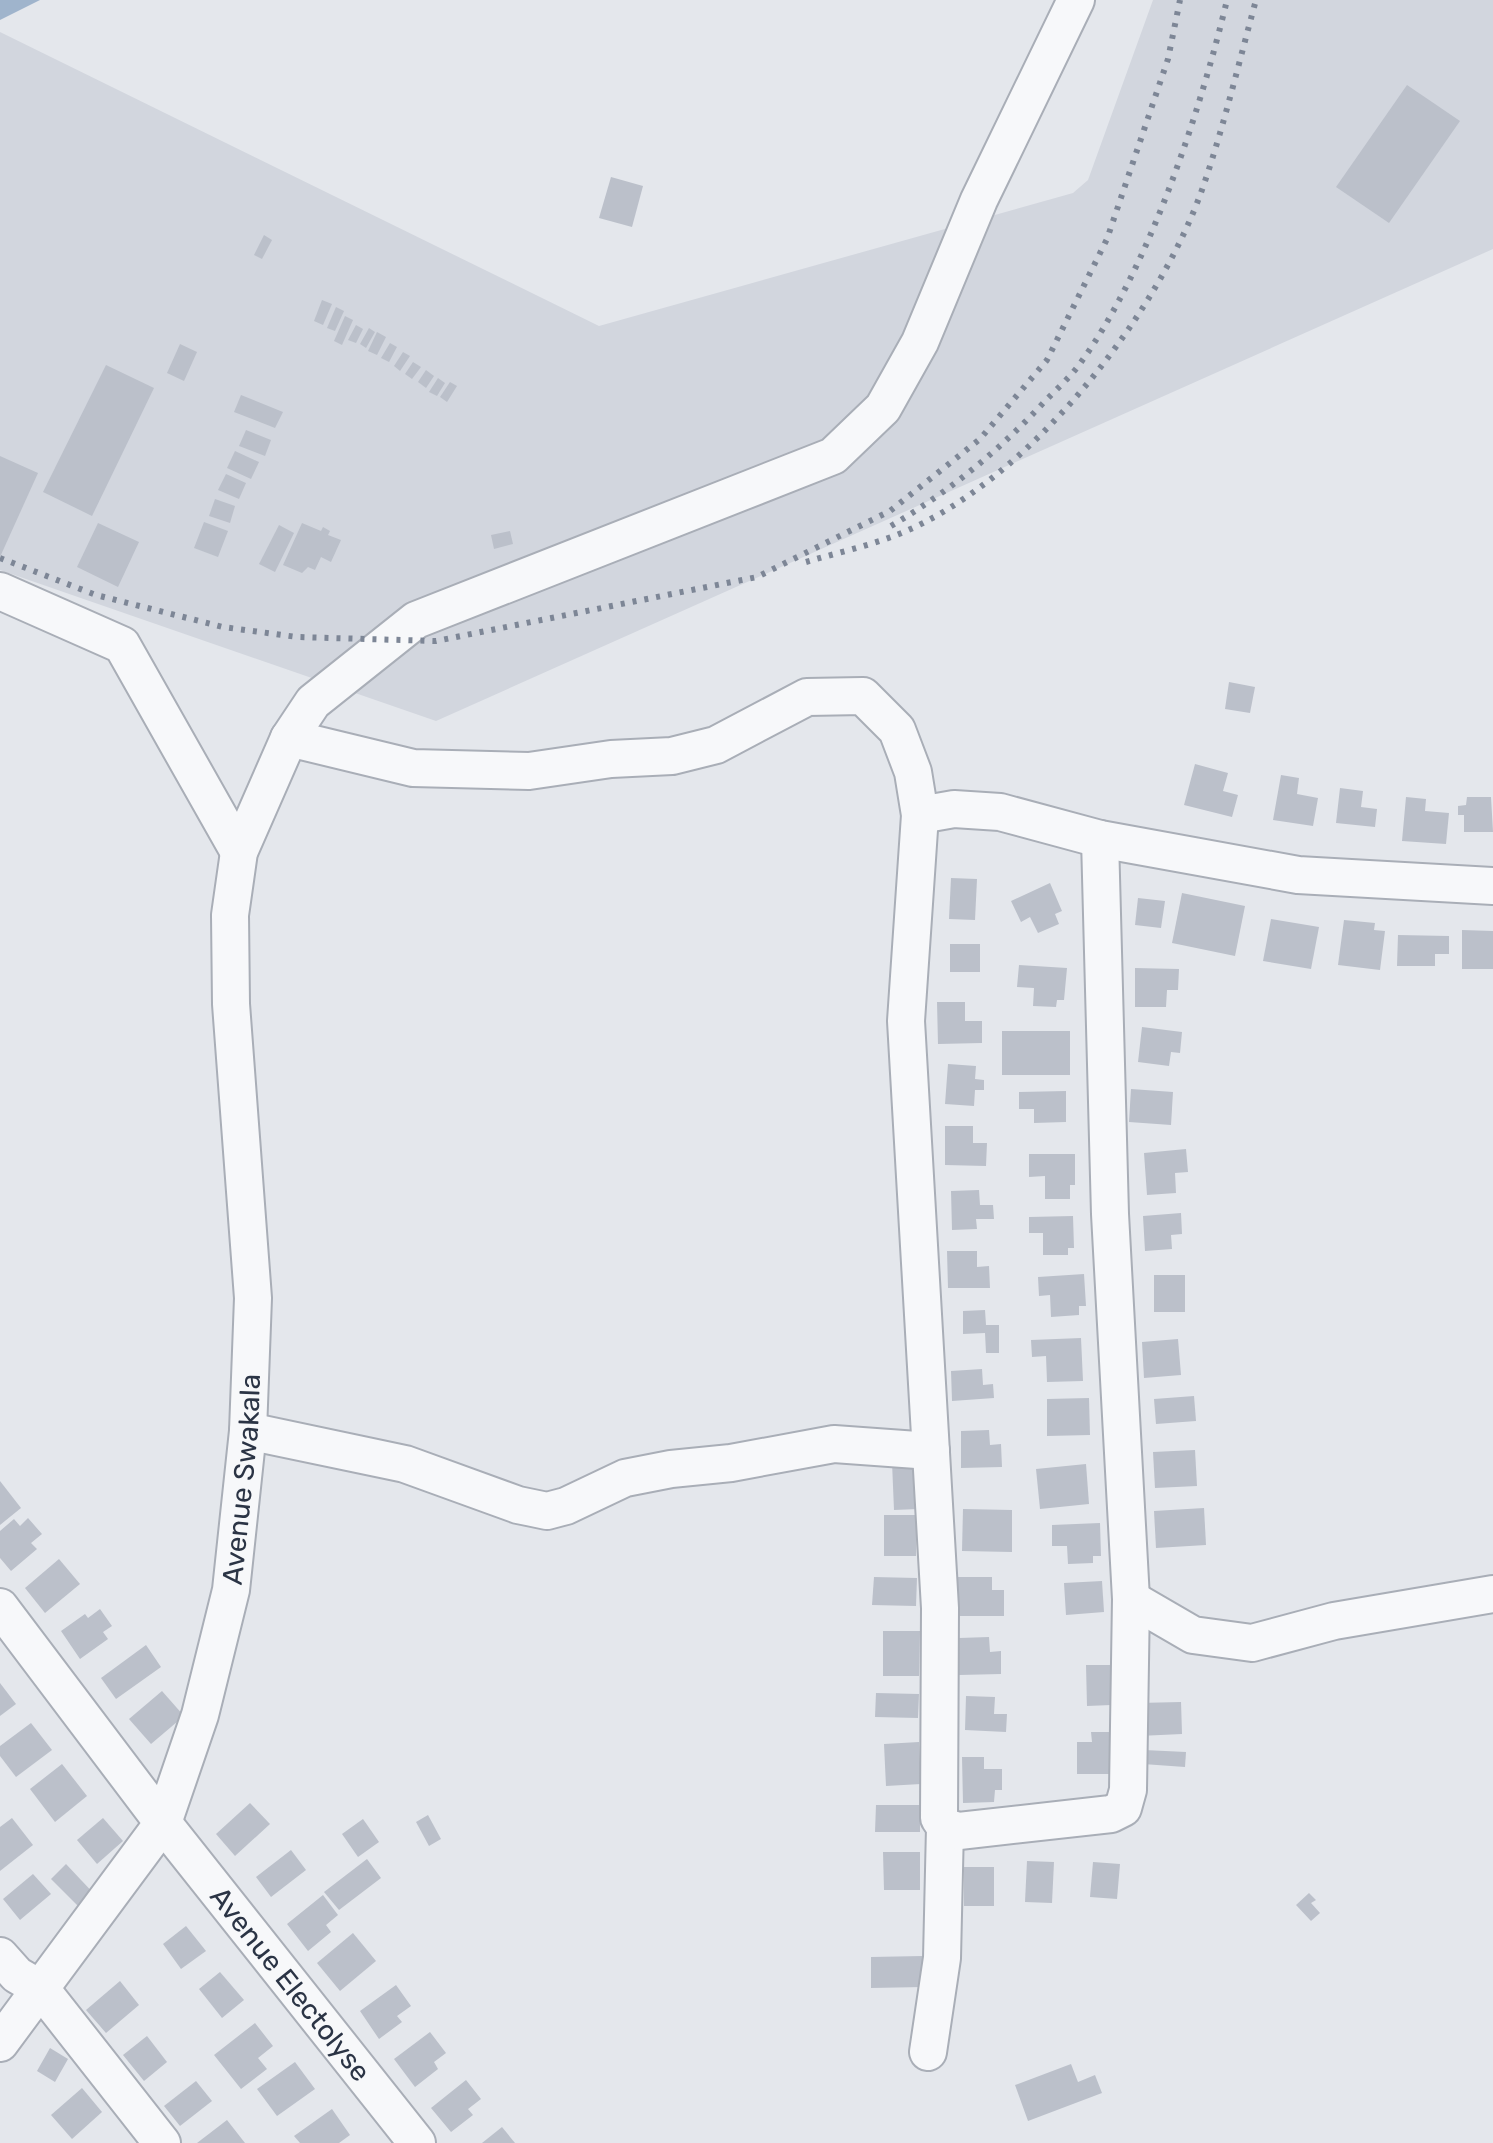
<svg xmlns="http://www.w3.org/2000/svg" width="1493" height="2143" font-family="Rubik,sans-serif">
  <rect width="100%" height="100%" fill="#e4e7ec"/>
  <path fill="#d2d6de" d="M1153 0H1493V249L436 721 0 570V32L599 326 1073 193 1088 180Z"/>
  <path fill="#9fb4cc" d="M0 0H40L0 20Z"/>
  <g fill="#bbc0ca">
    <path d="M1407 85 1460 121 1389 223 1336 187Z"/>
    <path d="M611 177 643 186 632 227 599 218Z"/>
    <path d="M264 235 272 240 262 259 254 255Z"/>
    <path d="M322 300 332 304 323 325 314 321Z"/>
    <path d="M336 307 344 311 335 331 327 328Z"/>
    <path d="M345 316 353 320 342 345 334 341Z"/>
    <path d="M356 325 363 329 356 343 348 340Z"/>
    <path d="M369 328 375 332 366 348 360 344Z"/>
    <path d="M377 332 386 337 377 355 368 351Z"/>
    <path d="M390 343 397 347 389 362 381 358Z"/>
    <path d="M180 344 197 352 184 381 167 373Z"/>
    <path d="M403 352 410 356 400 371 394 366Z"/>
    <path d="M413 362 421 367 412 379 405 374Z"/>
    <path d="M106 365 154 388 92 516 43 492Z"/>
    <path d="M426 370 434 376 426 388 418 382Z"/>
    <path d="M438 378 445 383 437 396 429 392Z"/>
    <path d="M450 382 457 386 447 402 440 397Z"/>
    <path d="M241 395 283 412 275 428 234 412Z"/>
    <path d="M246 430 271 440 265 456 239 446Z"/>
    <path d="M235 451 259 462 251 479 227 468Z"/>
    <path d="M0 456 38 473 0 557Z"/>
    <path d="M226 474 246 483 239 499 218 490Z"/>
    <path d="M215 499 235 506 230 523 209 516Z"/>
    <path d="M204 522 228 531 218 557 194 548Z"/>
    <path d="M98 523 139 542 118 587 77 567Z"/>
    <path d="M302 523 321 531 323 527 330 531 328 535 341 540 331 562 321 557 315 570 308 567 302 573 283 565Z"/>
    <path d="M279 525 294 533 275 572 259 564Z"/>
    <path d="M510 531 513 544 494 549 491 535Z"/>
    <path d="M1229 682 1255 687 1250 713 1225 709Z"/>
    <path d="M1195 764 1228 773 1223 791 1238 795 1232 817 1184 805Z"/>
    <path d="M1281 775 1299 778 1297 794 1318 798 1313 826 1273 820Z"/>
    <path d="M1340 788 1363 791 1361 807 1377 809 1375 827 1336 823Z"/>
    <path d="M1406 797 1426 799 1425 811 1449 813 1446 844 1402 841Z"/>
    <path d="M1467 797H1491L1493 832H1464V815H1458V806L1466 805Z"/>
    <path d="M951 878 977 879 975 920 949 919Z"/>
    <path d="M1050 883 1062 911 1055 914 1059 924 1038 933 1030 917 1021 922 1011 901Z"/>
    <path d="M1182 893 1245 906 1235 956 1172 943Z"/>
    <path d="M1138 898 1165 901 1161 928 1135 925Z"/>
    <path d="M1271 919 1319 927 1311 969 1263 961Z"/>
    <path d="M1344 920 1375 923 1374 930 1385 931 1380 970 1338 965Z"/>
    <path d="M1462 930 1493 931V969H1462Z"/>
    <path d="M1398 935 1449 936V954H1435V966H1397Z"/>
    <rect x="950" y="944" width="30" height="28"/>
    <path d="M1019 965 1067 968 1064 1000H1057L1056 1007 1033 1006 1034 988 1017 987Z"/>
    <path d="M1135 968 1179 969 1178 990H1167L1166 1007H1135Z"/>
    <path d="M937 1002H965V1021H982V1043L938 1044Z"/>
    <path d="M1142 1027 1182 1032 1180 1053 1171 1052 1169 1066 1138 1062Z"/>
    <rect x="1002" y="1031" width="68" height="44"/>
    <path d="M948 1064 976 1066 975 1079 984 1080V1090H975L974 1106 945 1104Z"/>
    <path d="M1131 1089 1173 1092 1171 1125 1129 1122Z"/>
    <path d="M1066 1091V1122L1034 1123V1109H1019V1092Z"/>
    <path d="M945 1126H973V1143H987L986 1166 945 1165Z"/>
    <path d="M1186 1149 1188 1172 1175 1173 1176 1193 1147 1195 1144 1153Z"/>
    <path d="M1029 1154H1075V1185H1070V1199H1045V1176L1029 1177Z"/>
    <path d="M979 1190 980 1205H993L994 1219H976L977 1229 952 1230 951 1191Z"/>
    <path d="M1181 1213 1182 1234 1171 1235 1172 1249 1145 1251 1143 1216Z"/>
    <path d="M1073 1216 1074 1248H1068V1255H1043V1233H1029V1217Z"/>
    <path d="M947 1251H977V1267L989 1266 990 1288H948Z"/>
    <path d="M1084 1274 1086 1306H1079V1315L1051 1317 1050 1295 1039 1296 1038 1277Z"/>
    <rect x="1154" y="1275" width="31" height="37"/>
    <path d="M985 1310 986 1325H999V1353H986L985 1333 963 1334V1311Z"/>
    <path d="M1081 1338 1083 1381 1047 1382 1046 1356 1032 1357 1031 1340Z"/>
    <path d="M1178 1339 1181 1375 1144 1378 1142 1342Z"/>
    <path d="M982 1369 983 1385 993 1384 994 1398 952 1401 951 1371Z"/>
    <path d="M1194 1396 1196 1421 1156 1424 1154 1399Z"/>
    <path d="M1089 1398 1090 1435 1047 1436V1399Z"/>
    <path d="M989 1430 990 1445 1001 1444 1002 1467 961 1468V1431Z"/>
    <path d="M1195 1450 1197 1486 1155 1488 1153 1452Z"/>
    <path d="M916 1461 918 1509 894 1510 892 1462Z"/>
    <path d="M1086 1464 1089 1504 1040 1509 1036 1469Z"/>
    <path d="M0 1481 21 1508 0 1525Z"/>
    <path d="M1204 1508 1206 1545 1156 1548 1154 1511Z"/>
    <path d="M963 1509 1012 1510V1552L962 1551Z"/>
    <path d="M884 1515H917L916 1556H884Z"/>
    <path d="M28 1518 42 1534 31 1543 37 1549 11 1571 0 1558V1531L14 1519 20 1526Z"/>
    <path d="M1100 1523 1101 1556H1093V1563L1068 1564 1067 1546H1052V1525Z"/>
    <path d="M59 1559 80 1584 45 1613 25 1588Z"/>
    <path d="M874 1577 917 1578 916 1606 872 1605Z"/>
    <path d="M957 1577H992V1590H1004V1616H957Z"/>
    <path d="M1102 1581 1104 1612 1066 1615 1064 1583Z"/>
    <path d="M100 1609 112 1626 103 1632 108 1639 80 1659 61 1631 85 1614 88 1618Z"/>
    <path d="M883 1631H920L919 1676H883Z"/>
    <path d="M989 1637 990 1652 1001 1651V1674L959 1675V1638Z"/>
    <path d="M146 1645 161 1667 116 1699 101 1678Z"/>
    <path d="M1086 1665H1110L1111 1705 1087 1706Z"/>
    <path d="M0 1683 16 1704 0 1716Z"/>
    <path d="M162 1691 184 1716 151 1744 129 1719Z"/>
    <path d="M876 1693 919 1694 918 1718 875 1717Z"/>
    <path d="M966 1696 995 1697 994 1714H1007L1006 1732 965 1730Z"/>
    <path d="M1181 1702 1182 1734 1139 1736 1138 1703Z"/>
    <path d="M31 1723 52 1750 16 1777 0 1756V1746Z"/>
    <path d="M1091 1732H1114L1115 1774H1077V1742H1092Z"/>
    <path d="M919 1742 921 1784 886 1786 884 1744Z"/>
    <path d="M1144 1750 1186 1752 1185 1767 1143 1764Z"/>
    <path d="M962 1757H984V1769H1002V1790H995L994 1802 963 1803Z"/>
    <path d="M62 1764 87 1796 55 1822 30 1789Z"/>
    <path d="M250 1803 270 1824 235 1856 216 1834Z"/>
    <path d="M876 1805H920V1832H875Z"/>
    <path d="M428 1815 441 1839 429 1846 416 1822Z"/>
    <path d="M12 1818 33 1845 0 1871V1827Z"/>
    <path d="M103 1818 123 1841 97 1864 77 1840Z"/>
    <path d="M363 1819 379 1842 358 1857 342 1834Z"/>
    <path d="M291 1850 306 1870 271 1897 256 1877Z"/>
    <path d="M883 1852H920V1890H884Z"/>
    <path d="M367 1859 381 1878 339 1910 324 1892Z"/>
    <path d="M1027 1861 1054 1862 1052 1903 1025 1902Z"/>
    <path d="M1093 1862 1120 1864 1117 1899 1090 1897Z"/>
    <path d="M66 1864 97 1897 83 1911 51 1879Z"/>
    <rect x="964" y="1867" width="30" height="39"/>
    <path d="M33 1874 51 1894 20 1920 3 1899Z"/>
    <path d="M1309 1893 1316 1900 1311 1903 1320 1913 1311 1921 1296 1905Z"/>
    <path d="M323 1895 338 1915 326 1925 331 1932 308 1951 287 1924Z"/>
    <path d="M186 1926 206 1951 181 1969 163 1944Z"/>
    <path d="M353 1933 376 1961 340 1991 317 1963Z"/>
    <path d="M923 1956V1987L871 1988V1957Z"/>
    <path d="M220 1972 244 2000 222 2018 199 1989Z"/>
    <path d="M120 1981 139 2005 106 2033 86 2010Z"/>
    <path d="M396 1985 411 2006 397 2016 402 2022 379 2039 360 2011Z"/>
    <path d="M255 2023 273 2046 258 2058 267 2069 241 2089 214 2055Z"/>
    <path d="M430 2032 446 2053 434 2062 438 2069 415 2087 394 2059Z"/>
    <path d="M147 2036 167 2062 144 2081 123 2055Z"/>
    <path d="M50 2048 68 2059 55 2082 37 2071Z"/>
    <path d="M295 2062 315 2089 277 2116 257 2089Z"/>
    <path d="M1071 2064 1078 2082 1095 2075 1102 2093 1028 2121 1015 2085Z"/>
    <path d="M466 2080 481 2099 468 2109 473 2115 451 2132 431 2108Z"/>
    <path d="M196 2081 212 2101 180 2126 164 2106Z"/>
    <path d="M82 2088 102 2112 72 2139 51 2115Z"/>
    <path d="M332 2109 350 2135 339 2143H300L294 2136Z"/>
    <path d="M227 2120 245 2143H197Z"/>
    <path d="M502 2127 515 2143H482Z"/>
  </g>
  <g fill="none" stroke-linecap="round" stroke-linejoin="round">
    <g stroke="#a9aeb7" stroke-width="40">
      <g id="minor">
        <path d="M0 591 122 645 239 852"/>
        <path d="M289 738 413 768 529 771 611 759 672 756 716 745 807 697 863 696 897 730 913 772 920 815 906 1021 940 1608 939 1818 945 1827 942 1958 928 2052"/>
        <path d="M920 815 954 809 1000 812 1100 839 1298 875 1493 886"/>
        <path d="M248 1431 405 1464 518 1505 547 1511 566 1506 625 1478 671 1469 731 1463 834 1444 931 1451"/>
        <path d="M1131 1599 1193 1635 1252 1643 1334 1621 1493 1594"/>
        <path id="s1" d="M0 1607 163 1823 417 2143"/>
        <path d="M945 1827 959 1831 1111 1814 1123 1808 1128 1790 1131 1599 1110 1214 1100 839"/>
        <path d="M0 1956 17 1975 41 1989 162 2143"/>
        <path id="s2" d="M0 2043 163 1823 200 1715 231 1590 248 1431 253 1298 231 1004 230 915 239 852 289 738 313 702 416 620 833 456 883 408 920 342 979 200 1076 0"/>
      </g>
    </g>
    <use href="#minor" stroke="#f7f8fa" stroke-width="36"/>
    <g stroke="#7d8696" stroke-width="6" stroke-dasharray="4 8" stroke-linecap="butt">
      <path d="M891 526C950 491 1000 450 1046 400 1057 389 1070 377 1079 365 1148 271 1200 113 1227 0"/>
      <path d="M0 558 96 595 223 627 297 637 436 641 757 577 890 511 980 439 1047 360 1107 239 1168 59 1180 0"/>
      <path d="M806 562C836 553 869 546 899 534 1028 482 1158 316 1203 187 1224 126 1239 62 1256 0"/>
    </g>
  </g>
  <g text-anchor="middle" dominant-baseline="central" stroke-width="6" stroke-linejoin="round" paint-order="stroke">
    <g font-size="28" fill="#2b3445" stroke="#f4f6f9">
      <text stroke="none"><textPath href="#s2" startOffset="628">Avenue Swakala</textPath></text>
      <text stroke="none"><textPath href="#s1" startOffset="476">Avenue Electolyse</textPath></text>
    </g>
  </g>
</svg>
